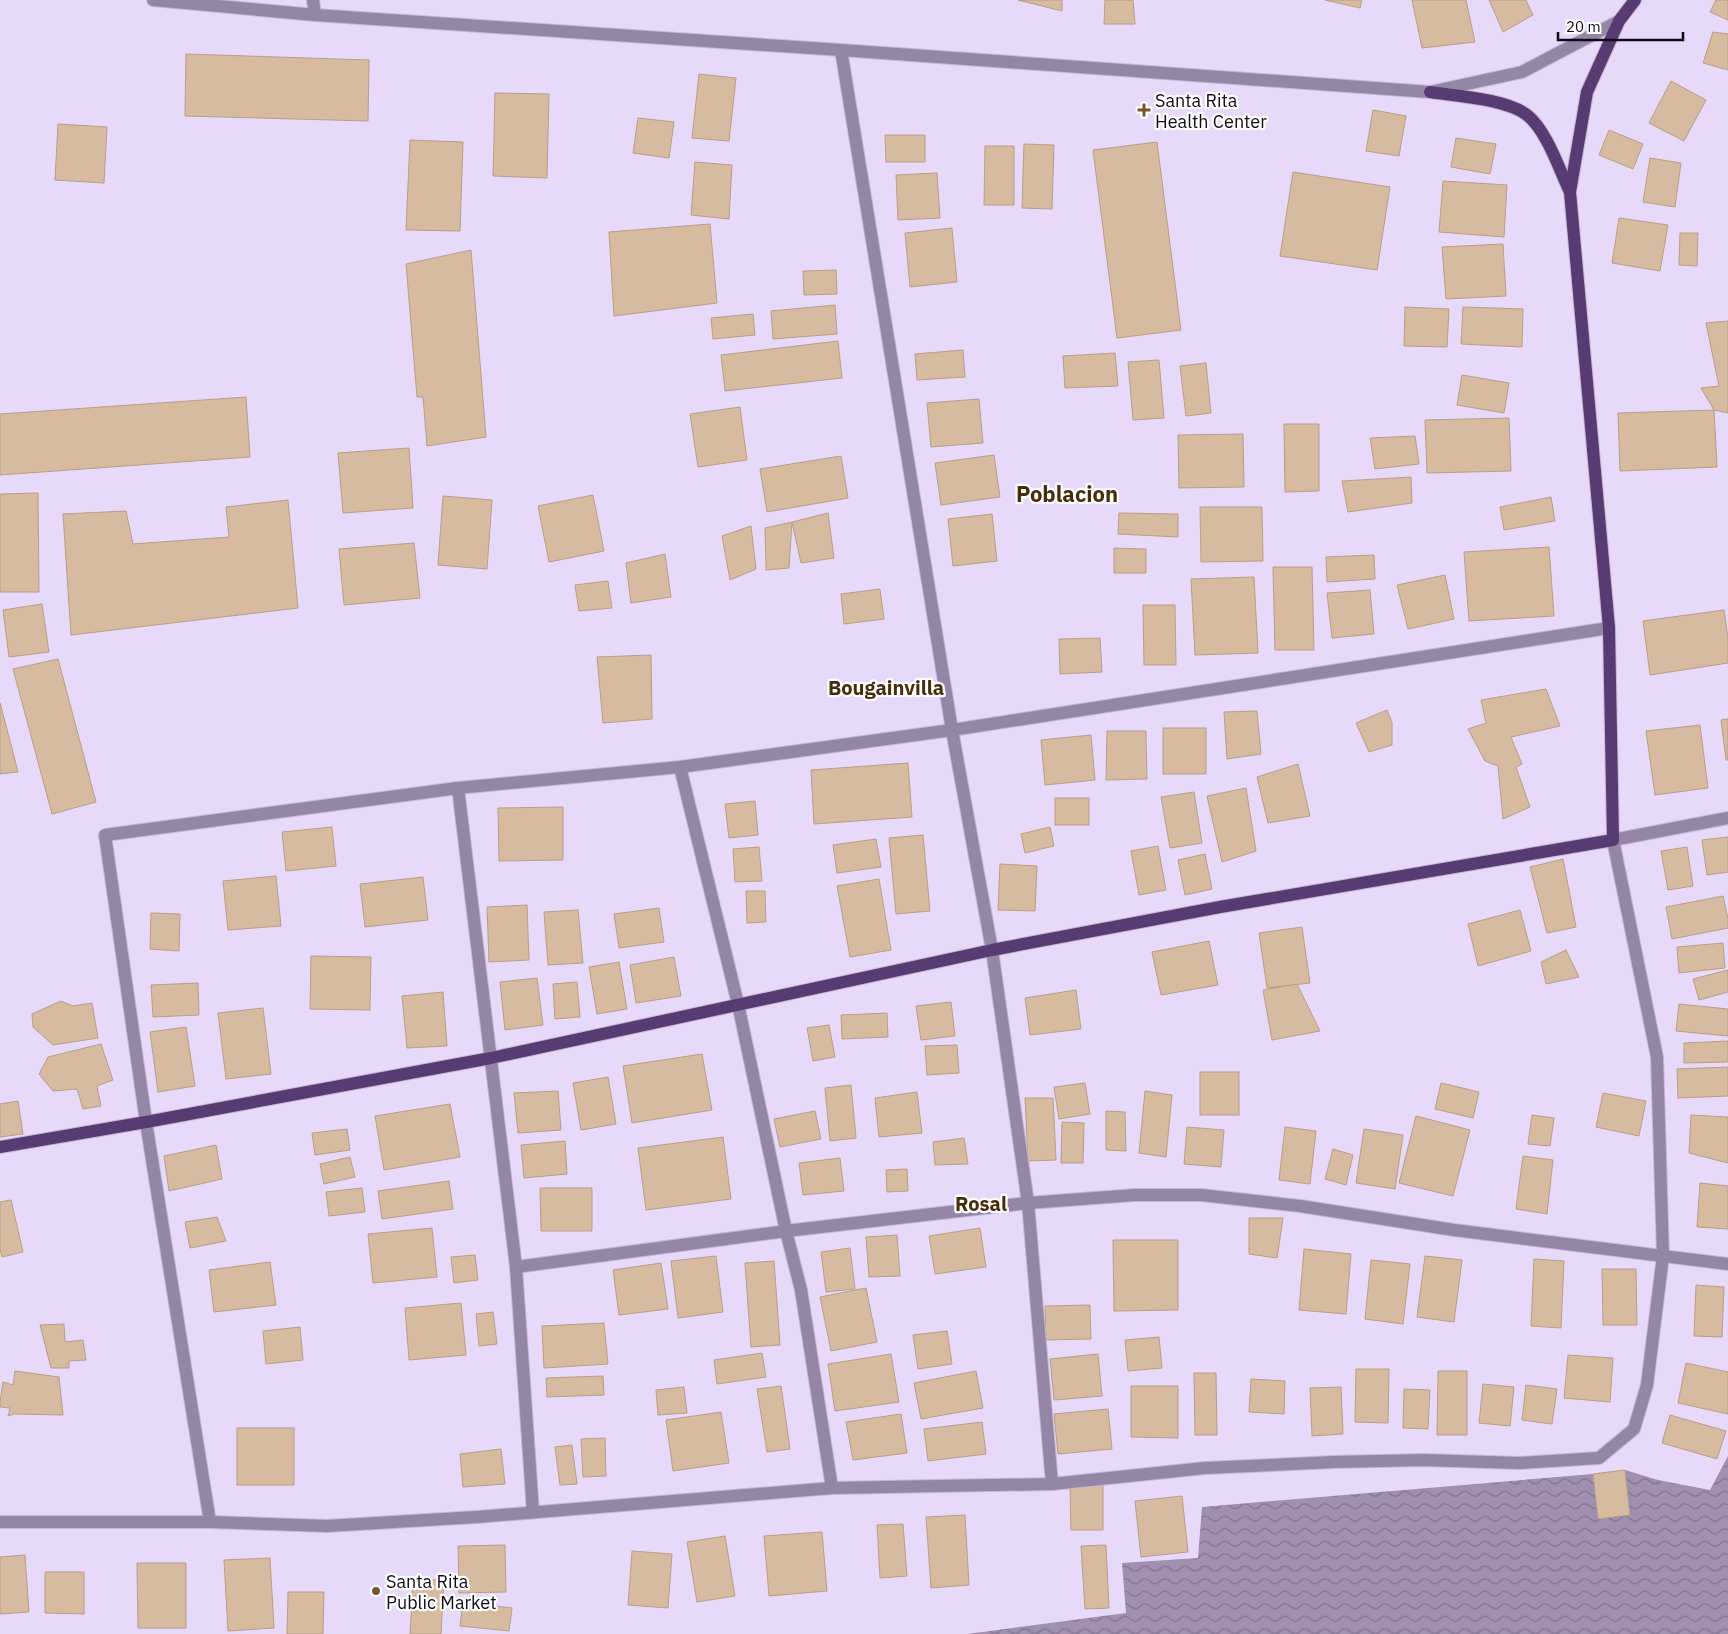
<svg xmlns="http://www.w3.org/2000/svg" width="1728" height="1634" font-family="'IBM Plex Sans',sans-serif">
  <defs>
    <pattern id="water-waves" width="16" height="10" patternUnits="userSpaceOnUse" patternTransform="scale(1.25)"><rect width="16" height="10" fill="#9f90b1"/><path d="M0 5q4-4 8 0t8 0" fill="none" stroke="#80748f"/></pattern>
  </defs>
  <rect width="100%" height="100%" fill="#e7d9fa"/>
  <path fill="url(#water-waves)" d="M1728 1456V1634H968L1126 1613 1122 1563 1198 1558 1202 1507 1593 1474 1625 1470 1658 1480 1710 1490Z"/>
  <g fill="#d6bba1" stroke="#b89e84">
    <path d="M1018 0H1062V11Z"/>
    <path d="M1105 0H1133L1135 24H1104Z"/>
    <path d="M1325 0H1362L1360 8Z"/>
    <path d="M1412 0H1466L1475 42 1422 48Z"/>
    <path d="M1489 0H1526L1533 15 1503 32Z"/>
    <path d="M1716 0H1728V20L1710 12Z"/>
    <path d="M1713 32 1728 34V70L1703 63Z"/>
    <path d="M186 54 369 60 368 121 185 116Z"/>
    <path d="M699 74 736 78 729 141 692 138Z"/>
    <path d="M1671 81 1706 100 1684 141 1649 123Z"/>
    <path d="M495 93 549 94 547 178 493 176Z"/>
    <path d="M1373 110 1406 116 1399 156 1366 151Z"/>
    <path d="M638 118 674 122 669 158 633 153Z"/>
    <path d="M58 124 107 127 104 183 55 180Z"/>
    <path d="M1609 130 1643 144 1633 169 1599 155Z"/>
    <path d="M885 135H925V162H886Z"/>
    <path d="M1456 138 1496 144 1490 174 1451 167Z"/>
    <path d="M410 140 463 142 460 231 406 230Z"/>
    <path d="M1157 142 1181 330 1117 338 1093 150Z"/>
    <path d="M1024 144 1054 145 1052 209 1022 208Z"/>
    <path d="M985 146H1014V205H984Z"/>
    <path d="M1650 158 1681 163 1675 207 1643 202Z"/>
    <path d="M695 162 732 165 729 219 691 215Z"/>
    <path d="M1293 172 1390 187 1377 270 1280 256Z"/>
    <path d="M937 173 940 218 898 220 896 175Z"/>
    <path d="M1443 181 1507 185 1504 237 1439 232Z"/>
    <path d="M1619 218 1668 225 1660 271 1612 263Z"/>
    <path d="M710 224 717 303 614 316 609 232Z"/>
    <path d="M952 228 957 282 910 287 905 233Z"/>
    <path d="M1680 233H1698L1697 266 1679 265Z"/>
    <path d="M1503 244 1506 296 1446 299 1442 247Z"/>
    <path d="M471 250 486 437 427 446 423 397H417L406 264Z"/>
    <path d="M836 270 837 294 804 295 803 271Z"/>
    <path d="M835 305 837 334 773 339 771 311Z"/>
    <path d="M1405 307 1449 309 1447 347 1404 346Z"/>
    <path d="M1463 307 1523 309 1522 347 1461 344Z"/>
    <path d="M753 314 755 335 713 339 711 318Z"/>
    <path d="M1728 321V413L1714 410 1701 388 1719 386 1706 323Z"/>
    <path d="M838 341 842 378 725 391 721 355Z"/>
    <path d="M963 350 965 377 917 380 915 354Z"/>
    <path d="M1115 353 1118 386 1065 388 1063 356Z"/>
    <path d="M1159 360 1164 418 1133 420 1128 362Z"/>
    <path d="M1206 363 1211 413 1186 416 1180 366Z"/>
    <path d="M1462 375 1509 383 1504 413 1457 405Z"/>
    <path d="M246 397 250 457 0 475V414Z"/>
    <path d="M979 399 983 443 931 447 927 403Z"/>
    <path d="M740 407 747 460 698 467 690 414Z"/>
    <path d="M1714 410 1717 467 1620 471 1618 413Z"/>
    <path d="M1509 418 1511 471 1427 473 1425 420Z"/>
    <path d="M1284 424H1319V491L1285 492Z"/>
    <path d="M1243 434 1244 487 1179 488 1178 435Z"/>
    <path d="M1415 436 1419 464 1375 469 1370 438Z"/>
    <path d="M409 448 413 508 343 513 338 453Z"/>
    <path d="M994 455 1000 497 941 505 935 463Z"/>
    <path d="M841 456 848 498 767 512 760 469Z"/>
    <path d="M1411 477 1412 503 1348 512 1342 481Z"/>
    <path d="M38 493 39 592H0V494Z"/>
    <path d="M593 495 604 551 549 562 538 506Z"/>
    <path d="M443 496 492 500 487 569 438 565Z"/>
    <path d="M1551 497 1555 521 1504 530 1500 507Z"/>
    <path d="M288 500 298 608 71 635 63 514 126 511 133 544 229 537 226 507Z"/>
    <path d="M1200 507H1262L1263 561 1201 562Z"/>
    <path d="M828 513 834 558 801 563 792 522Z"/>
    <path d="M1119 513 1178 514V537L1118 534Z"/>
    <path d="M992 514 997 561 953 566 948 519Z"/>
    <path d="M792 522 789 568 766 570 765 528Z"/>
    <path d="M751 526 756 569 730 580 722 536Z"/>
    <path d="M414 543 420 598 344 605 339 549Z"/>
    <path d="M1549 547 1554 616 1469 621 1464 552Z"/>
    <path d="M1114 548 1146 549V573H1114Z"/>
    <path d="M665 554 671 597 631 603 626 563Z"/>
    <path d="M1374 555 1375 579 1327 582 1326 557Z"/>
    <path d="M1273 567H1312L1314 650H1275Z"/>
    <path d="M1445 575 1454 619 1408 629 1397 585Z"/>
    <path d="M1254 577 1258 653 1195 655 1191 579Z"/>
    <path d="M608 581 612 608 579 611 575 585Z"/>
    <path d="M880 589 884 619 844 624 841 594Z"/>
    <path d="M1370 590 1374 634 1332 638 1327 593Z"/>
    <path d="M42 604 49 652 9 657 3 610Z"/>
    <path d="M1143 605H1175L1176 665H1144Z"/>
    <path d="M1724 610 1728 638V663L1650 675 1643 621Z"/>
    <path d="M1100 638 1102 672 1060 674 1059 639Z"/>
    <path d="M651 655 652 719 603 723 597 657Z"/>
    <path d="M58 659 96 802 52 814 13 669Z"/>
    <path d="M1546 689 1560 726 1511 737 1522 764 1516 767 1530 807 1503 819 1498 766 1485 761 1468 729 1486 723 1481 700Z"/>
    <path d="M0 703 3 714 18 772 0 774Z"/>
    <path d="M1387 710 1392 722V745L1369 752 1356 723Z"/>
    <path d="M1257 711 1261 754 1227 759 1224 712Z"/>
    <path d="M1728 719V760H1726L1721 720Z"/>
    <path d="M1700 725 1708 788 1655 795 1646 731Z"/>
    <rect x="1163" y="728" width="43" height="46"/>
    <path d="M1107 731H1146L1147 779 1106 780Z"/>
    <path d="M1091 735 1095 780 1045 785 1041 740Z"/>
    <path d="M908 763 912 817 814 824 811 770Z"/>
    <path d="M1298 764 1310 816 1268 823 1257 777Z"/>
    <path d="M1246 788 1256 851 1222 862 1207 796Z"/>
    <path d="M1194 792 1202 843 1170 848 1161 797Z"/>
    <rect x="1055" y="798" width="34" height="27"/>
    <path d="M755 801 758 835 729 838 725 804Z"/>
    <path d="M563 807V860L499 861 498 808Z"/>
    <path d="M332 827 336 866 286 871 282 832Z"/>
    <path d="M1050 827 1054 846 1025 853 1021 834Z"/>
    <path d="M923 835 930 911 896 914 889 838Z"/>
    <path d="M1728 837V872L1707 875 1702 840Z"/>
    <path d="M876 839 881 867 837 873 833 845Z"/>
    <path d="M1158 846 1166 890 1139 895 1131 851Z"/>
    <path d="M759 847 762 881 735 882 733 849Z"/>
    <path d="M1687 847 1693 886 1668 890 1661 851Z"/>
    <path d="M1205 854 1212 889 1185 895 1178 860Z"/>
    <path d="M1563 859 1576 927 1547 933 1530 867Z"/>
    <path d="M1000 864 1037 866 1035 911 998 910Z"/>
    <path d="M276 876 281 926 228 930 223 881Z"/>
    <path d="M423 877 428 920 365 927 360 884Z"/>
    <path d="M879 879 891 950 850 957 837 886Z"/>
    <path d="M746 891H765L766 922 747 923Z"/>
    <path d="M1723 896 1728 919V928L1672 939 1666 907Z"/>
    <path d="M527 905 529 960 489 962 487 907Z"/>
    <path d="M659 908 664 942 619 948 614 914Z"/>
    <path d="M578 910 583 963 548 965 544 912Z"/>
    <path d="M1520 910 1531 951 1478 966 1468 924Z"/>
    <path d="M151 913 180 914 179 951 150 949Z"/>
    <path d="M1302 927 1310 983 1267 988 1259 933Z"/>
    <path d="M1209 941 1218 985 1161 995 1152 952Z"/>
    <path d="M1723 943 1725 968 1679 973 1677 947Z"/>
    <path d="M1566 950 1579 977 1546 984 1541 962Z"/>
    <path d="M311 956 371 957 370 1010 310 1009Z"/>
    <path d="M674 957 681 996 636 1003 630 965Z"/>
    <path d="M619 962 627 1009 597 1014 589 967Z"/>
    <path d="M1728 970V992L1699 1000 1693 979Z"/>
    <path d="M537 978 543 1025 505 1030 500 982Z"/>
    <path d="M577 982 580 1017 555 1019 553 984Z"/>
    <path d="M198 983 199 1015 153 1017 151 985Z"/>
    <path d="M1297 984 1320 1031 1272 1040 1263 990Z"/>
    <path d="M1076 990 1081 1029 1030 1035 1025 998Z"/>
    <path d="M443 992 447 1046 407 1048 402 996Z"/>
    <path d="M61 1001 73 1006 92 1003 98 1038 53 1045 33 1027 32 1014Z"/>
    <path d="M951 1002 955 1036 921 1040 916 1006Z"/>
    <path d="M1679 1004 1728 1009V1036L1676 1031Z"/>
    <path d="M263 1008 271 1074 226 1079 218 1013Z"/>
    <path d="M887 1013 888 1037 842 1039 841 1015Z"/>
    <path d="M829 1025 835 1057 813 1061 807 1028Z"/>
    <path d="M186 1027 195 1086 158 1092 150 1032Z"/>
    <path d="M1728 1041V1062L1684 1063V1043Z"/>
    <path d="M101 1044 113 1080 97 1086 101 1106 83 1109 77 1089 53 1091 39 1074 48 1057Z"/>
    <path d="M957 1045 959 1073 927 1075 925 1046Z"/>
    <path d="M702 1054 712 1110 632 1123 623 1066Z"/>
    <path d="M1728 1067V1096L1678 1098 1677 1069Z"/>
    <rect x="1200" y="1072" width="39" height="43"/>
    <path d="M608 1077 616 1124 581 1130 573 1083Z"/>
    <path d="M1085 1083 1090 1114 1059 1119 1054 1087Z"/>
    <path d="M1441 1083 1479 1092 1473 1118 1435 1109Z"/>
    <path d="M851 1085 856 1138 830 1141 825 1088Z"/>
    <path d="M558 1091 561 1130 518 1133 514 1093Z"/>
    <path d="M1145 1091 1172 1095 1166 1157 1139 1153Z"/>
    <path d="M917 1092 922 1133 879 1137 875 1098Z"/>
    <path d="M1603 1093 1646 1101 1639 1136 1596 1127Z"/>
    <path d="M1025 1098H1053L1056 1160 1028 1161Z"/>
    <path d="M18 1101 23 1134 0 1137V1104Z"/>
    <path d="M450 1104 460 1157 384 1170 375 1116Z"/>
    <path d="M815 1111 821 1139 780 1147 774 1119Z"/>
    <path d="M1106 1111 1125 1112 1126 1151 1106 1150Z"/>
    <path d="M1532 1115 1554 1118 1550 1146 1528 1144Z"/>
    <path d="M1691 1115 1728 1117V1163L1689 1153Z"/>
    <path d="M1416 1116 1470 1130 1453 1196 1399 1183Z"/>
    <path d="M1062 1122 1084 1123 1083 1163H1061Z"/>
    <path d="M1187 1127 1224 1130 1221 1167 1184 1164Z"/>
    <path d="M1285 1127 1316 1131 1310 1184 1279 1180Z"/>
    <path d="M347 1129 350 1150 315 1155 312 1133Z"/>
    <path d="M1364 1129 1403 1135 1395 1189 1356 1183Z"/>
    <path d="M723 1137 731 1199 646 1210 638 1148Z"/>
    <path d="M964 1138 968 1164 935 1165 933 1142Z"/>
    <path d="M565 1141 567 1174 524 1178 521 1145Z"/>
    <path d="M216 1145 222 1179 169 1191 164 1156Z"/>
    <path d="M1333 1149 1353 1155 1346 1185 1325 1179Z"/>
    <path d="M1523 1156 1553 1160 1547 1214 1516 1209Z"/>
    <path d="M350 1157 355 1177 324 1184 320 1164Z"/>
    <path d="M840 1158 844 1191 803 1195 799 1163Z"/>
    <path d="M907 1169 908 1191 887 1192 886 1170Z"/>
    <path d="M449 1181 453 1209 382 1219 378 1191Z"/>
    <path d="M1700 1183 1728 1186V1229L1697 1227Z"/>
    <path d="M362 1188 365 1212 329 1216 326 1192Z"/>
    <path d="M540 1188H592V1231H541Z"/>
    <path d="M11 1200 23 1252 2 1257 0 1249V1202Z"/>
    <path d="M217 1217 226 1241 190 1248 185 1222Z"/>
    <path d="M1249 1218H1283L1277 1258 1249 1254Z"/>
    <path d="M432 1228 437 1277 373 1283 368 1234Z"/>
    <path d="M980 1228 986 1267 935 1274 929 1236Z"/>
    <path d="M897 1235 900 1276 869 1277 866 1237Z"/>
    <path d="M1113 1240H1178V1310L1114 1311Z"/>
    <path d="M850 1248 855 1289 826 1292 821 1252Z"/>
    <path d="M1304 1249 1351 1254 1346 1314 1299 1310Z"/>
    <path d="M475 1255 478 1280 454 1283 451 1257Z"/>
    <path d="M716 1256 723 1312 678 1318 671 1261Z"/>
    <path d="M1425 1256 1462 1260 1454 1322 1417 1317Z"/>
    <path d="M1534 1259 1564 1261 1561 1328 1531 1326Z"/>
    <path d="M1371 1260 1410 1264 1403 1324 1365 1319Z"/>
    <path d="M774 1261 780 1345 751 1347 745 1263Z"/>
    <path d="M270 1262 276 1305 214 1312 209 1270Z"/>
    <path d="M661 1263 668 1309 619 1315 613 1270Z"/>
    <path d="M1602 1269H1636L1637 1325H1603Z"/>
    <path d="M1696 1285 1724 1287 1722 1337 1694 1336Z"/>
    <path d="M866 1288 877 1342 831 1351 820 1297Z"/>
    <path d="M461 1303 466 1355 409 1360 405 1308Z"/>
    <path d="M1090 1305 1091 1339 1046 1340 1045 1306Z"/>
    <path d="M493 1312 497 1344 479 1346 476 1314Z"/>
    <path d="M604 1323 608 1364 544 1368 542 1326Z"/>
    <path d="M64 1324 65 1342 83 1340 86 1360 69 1361V1368H51L40 1325Z"/>
    <path d="M300 1327 303 1360 266 1364 263 1331Z"/>
    <path d="M947 1331 952 1364 918 1369 913 1335Z"/>
    <path d="M1159 1337 1162 1368 1128 1371 1125 1340Z"/>
    <path d="M762 1353 766 1377 717 1384 714 1360Z"/>
    <path d="M891 1354 899 1402 835 1411 828 1364Z"/>
    <path d="M1098 1354 1102 1396 1054 1400 1050 1359Z"/>
    <path d="M1568 1355 1613 1358 1610 1402 1564 1398Z"/>
    <path d="M1686 1363 1728 1372V1414L1678 1403Z"/>
    <path d="M1356 1369H1389L1388 1423 1355 1422Z"/>
    <path d="M15 1371 59 1377 63 1415 14 1414 8 1416 10 1408 0 1407V1402L3 1382 13 1385Z"/>
    <path d="M976 1371 983 1408 921 1419 914 1383Z"/>
    <path d="M1438 1371H1467V1435H1437Z"/>
    <path d="M1194 1373H1216L1217 1435H1195Z"/>
    <path d="M603 1376 604 1395 547 1397 546 1378Z"/>
    <path d="M1251 1379 1285 1381 1284 1414 1249 1412Z"/>
    <path d="M1483 1384 1514 1387 1510 1426 1479 1423Z"/>
    <path d="M1526 1385 1557 1389 1552 1424 1522 1420Z"/>
    <path d="M781 1386 790 1449 767 1452 757 1389Z"/>
    <path d="M1131 1386H1178V1438L1131 1437Z"/>
    <path d="M684 1387 687 1413 658 1415 656 1390Z"/>
    <path d="M1341 1387 1343 1434 1312 1436 1310 1388Z"/>
    <path d="M1404 1389 1430 1390 1428 1429 1403 1428Z"/>
    <path d="M1108 1409 1112 1449 1058 1454 1054 1414Z"/>
    <path d="M721 1412 729 1463 673 1471 666 1420Z"/>
    <path d="M901 1414 907 1453 853 1460 846 1422Z"/>
    <path d="M1670 1415 1726 1431 1717 1459 1662 1443Z"/>
    <path d="M982 1422 986 1454 928 1461 924 1429Z"/>
    <rect x="237" y="1428" width="57" height="57"/>
    <path d="M605 1438 606 1476 583 1477 581 1439Z"/>
    <path d="M572 1445 577 1484 560 1485 555 1447Z"/>
    <path d="M501 1449 505 1484 463 1487 460 1454Z"/>
    <path d="M1625 1470 1630 1515 1598 1519 1593 1474Z"/>
    <path d="M1103 1485V1530H1071L1070 1486Z"/>
    <path d="M1182 1496 1188 1552 1141 1557 1135 1501Z"/>
    <path d="M965 1515 969 1585 931 1588 926 1517Z"/>
    <path d="M903 1524 907 1576 880 1578 877 1525Z"/>
    <path d="M822 1532 827 1591 769 1596 764 1536Z"/>
    <path d="M725 1536 735 1596 697 1602 687 1542Z"/>
    <path d="M505 1545 506 1592 459 1593 458 1546Z"/>
    <path d="M1106 1545 1109 1608 1085 1609 1081 1546Z"/>
    <path d="M632 1551 672 1554 668 1608 628 1605Z"/>
    <path d="M25 1555 29 1612 0 1614V1557Z"/>
    <path d="M270 1558 274 1628 228 1631 224 1560Z"/>
    <path d="M137 1563H186V1628H138Z"/>
    <path d="M45 1572H84V1614L45 1613Z"/>
    <path d="M413 1579 444 1580 441 1634H410Z"/>
    <path d="M288 1592H324L323 1634H287Z"/>
    <path d="M463 1602 512 1608 509 1631 460 1626Z"/>
  </g>
  <g fill="none" stroke-linecap="round" stroke-linejoin="round">
    <g stroke="#c4b8d5" stroke-width="14">
      <g id="minor">
        <path d="M153 0 315 15 841 50 1430 92 1522 72 1619 21"/>
        <path d="M313 0 315 15"/>
        <path d="M841 50 952 730 992 950 1028 1203 1052 1484"/>
        <path d="M680 767 738 1004 786 1231 801 1290 832 1488"/>
        <path d="M458 788 516 1267 533 1512"/>
        <path d="M516 1267 786 1231 1028 1203 1135 1195H1201L1300 1206 1454 1230 1728 1264"/>
        <path d="M0 1522H210L327 1526 477 1517 832 1488 1052 1484 1205 1468 1334 1462 1423 1460 1520 1463 1599 1458 1634 1429 1647 1385 1663 1256 1657 1057 1613 840 1728 818"/>
        <path d="M210 1522 146 1122 105 835 458 788 680 767 952 730 1609 628"/>
      </g>
    </g>
    <g stroke="#c4b8d5" stroke-width="14">
      <g id="major">
        <path d="M1430 92C1457 96 1506 99 1527 115 1547 131 1559 169 1570 192"/>
        <path d="M0 1147 146 1122 491 1058 992 950 1220 907 1613 840 1609 628 1570 192 1587 92 1619 21 1635 0"/>
      </g>
    </g>
    <use href="#minor" stroke="#9486a6" stroke-width="12"/>
    <use href="#major" stroke="#573c72" stroke-width="12"/>
  </g>
  <g fill="#79552f" stroke="#fff" stroke-width="2">
    <path d="M1141.5 102.5h5v5h5v5h-5v5h-5v-5h-5v-5h5z"/>
    <circle cx="376" cy="1591" r="5"/>
  </g>
  <g text-anchor="middle" dominant-baseline="central" stroke-width="4.5" stroke-linejoin="round" paint-order="stroke">
    <g font-size="18" fill="#0f0a15" stroke="#fff" text-anchor="start">
      <text x="1155" y="100">Santa Rita<tspan x="1155" dy="21">Health Center</tspan></text>
      <text x="386" y="1581">Santa Rita<tspan x="386" dy="21">Public Market</tspan></text>
    </g>
    <g font-size="20" font-weight="bold" fill="#482d0d" stroke="#fff">
      <text x="886" y="687">Bougainvilla</text>
      <text x="981" y="1203">Rosal</text>
    </g>
    <g font-size="22" font-weight="bold" fill="#482d0d" stroke="#fff">
      <text x="1067" y="493">Poblacion</text>
    </g>
  </g>
  <path d="M1558 32v8h125v-8" fill="none" stroke="#0f0a15" stroke-width="2.5"/>
  <text x="1566" y="32" font-size="15" fill="#0f0a15" stroke="#ffffff" stroke-width="4" paint-order="stroke">20 m</text>
</svg>
